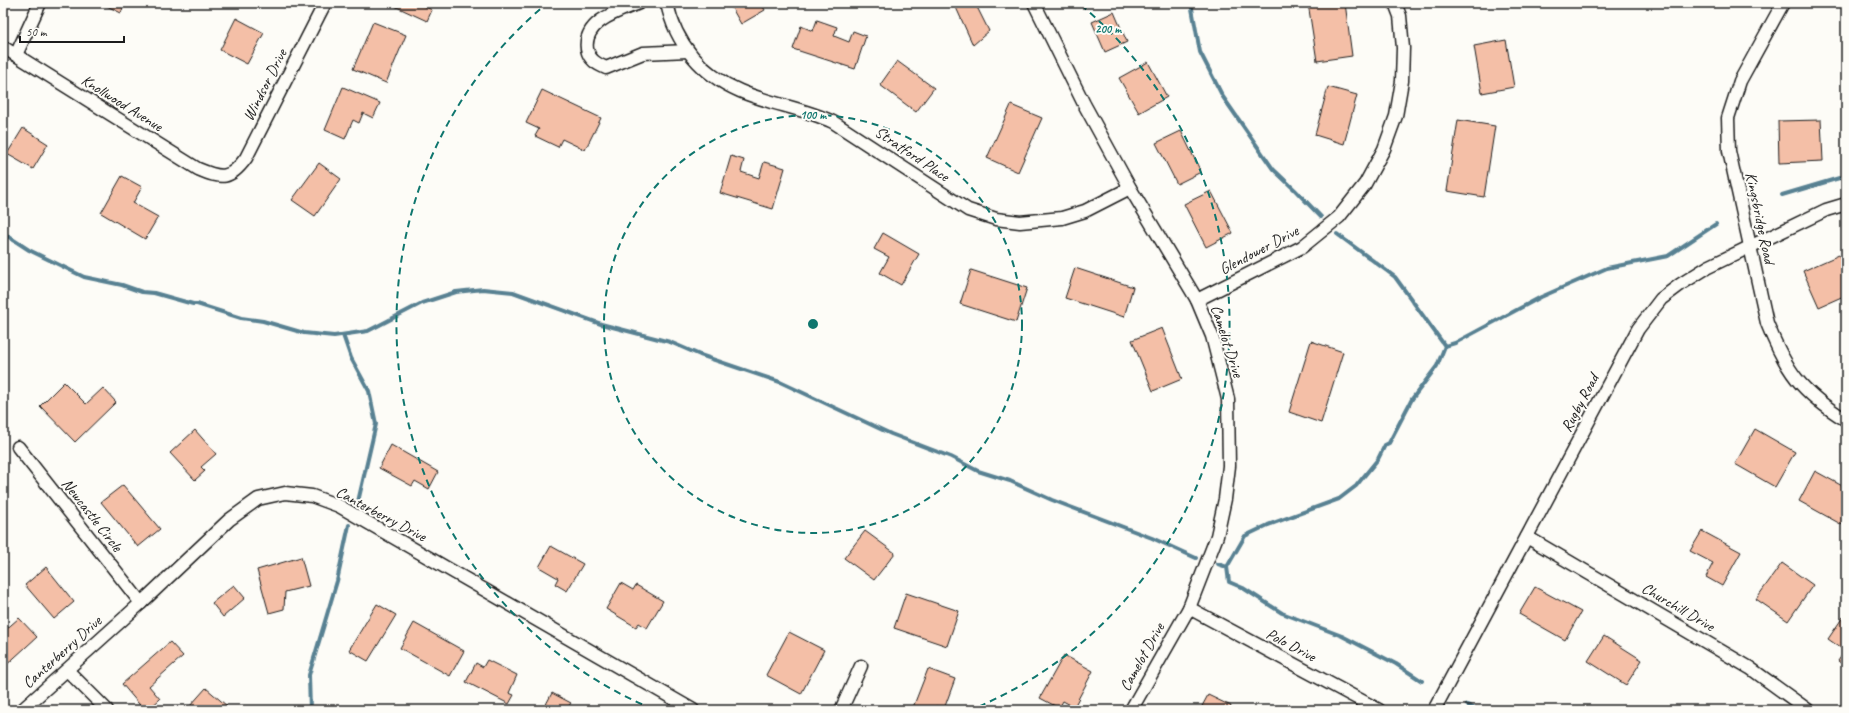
<svg xmlns="http://www.w3.org/2000/svg" width="1849" height="713" font-family="Caveat,sans-serif">
  <rect width="100%" height="100%" fill="#fdfcf7"/>
  <filter id="ink" filterUnits="userSpaceOnUse"><feTurbulence type="fractalNoise" baseFrequency=".025" numOctaves="2"/><feDisplacementMap in="SourceGraphic" scale="8" xChannelSelector="R" yChannelSelector="G"/><feConvolveMatrix kernelMatrix="1 2 1 2 8 2 1 2 1" color-interpolation-filters="sRGB"/></filter>
  <g filter="url(#ink)">
    <g fill="none" stroke-linecap="round" stroke-linejoin="round">
      <g stroke="#588192" stroke-width="4">
        <path d="M1191 3 1200 52 1223 97 1273 169 1295 190 1321 217"/>
        <path d="M1782 195 1846 176"/>
        <path d="M3 233 29 250 84 277 122 285 142 292 154 293 193 304H197L241 318 263 321 304 333 334 336 368 331 422 303 456 292 483 289 513 292 601 324 670 342 700 355 780 382 891 434 951 457 978 471 1010 481 1052 500 1152 538 1196 558"/>
        <path d="M1337 234 1395 277 1445 346"/>
        <path d="M343 335 351 358 369 391 376 424 357 506"/>
        <path d="M1445 346 1455 343 1541 297 1607 268 1668 256 1716 224"/>
        <path d="M1218 564 1227 567"/>
        <path d="M1422 681 1396 664 1342 636 1282 613 1243 588 1229 582 1227 567 1245 536 1268 525 1339 499 1356 486 1378 459 1385 445 1389 443 1412 399 1437 366 1445 346"/>
        <path d="M1467 705 1478 710"/>
        <path d="M310 710 309 675 337 581 349 525"/>
      </g>
    </g>
    <g fill="#f4bfa7" stroke="#1c1c1c">
      <path d="M101 3H125L121 13Z"/>
      <path d="M388 3H418L432 10 427 21Z"/>
      <path d="M729 3H761L765 10 741 24Z"/>
      <path d="M954 3H975L989 31 973 45Z"/>
      <path d="M1308 3H1345L1352 56 1317 61Z"/>
      <path d="M1114 12 1127 42 1105 52 1092 22Z"/>
      <path d="M236 18 264 33 247 64 220 50Z"/>
      <path d="M817 20 837 27 834 36 849 42 853 31 866 36 855 69 793 49 801 26 813 31Z"/>
      <path d="M373 22 406 35 386 83 353 69Z"/>
      <path d="M1506 40 1514 87 1482 93 1474 46Z"/>
      <path d="M897 61 934 88 916 112 880 85Z"/>
      <path d="M1148 62 1167 97 1139 113 1119 78Z"/>
      <path d="M343 87 380 103 373 118 363 113 359 123 353 120 345 139 325 130Z"/>
      <path d="M1328 87 1357 95 1344 144 1315 135Z"/>
      <path d="M542 90 601 118 585 150 562 139 558 147 535 136 539 129 526 123Z"/>
      <path d="M1011 105 1042 118 1018 172 987 158Z"/>
      <path d="M1458 120 1495 126 1484 197 1447 191Z"/>
      <path d="M1821 120 1823 161 1779 163 1778 121Z"/>
      <path d="M23 128 48 144 33 169 7 154Z"/>
      <path d="M1181 131 1201 172 1177 184 1156 143Z"/>
      <path d="M731 156 744 160 741 172 759 178 764 162 785 168 773 209 720 193Z"/>
      <path d="M319 163 341 179 315 216 292 200Z"/>
      <path d="M122 176 142 187 133 203 158 217 145 239 101 213Z"/>
      <path d="M1211 191 1233 233 1206 247 1184 204Z"/>
      <path d="M883 233 919 254 901 285 880 273 889 257 874 249Z"/>
      <path d="M1839 255 1846 271V295L1819 307 1803 271Z"/>
      <path d="M1075 268 1133 287 1124 317 1065 298Z"/>
      <path d="M971 270 1027 288 1016 322 960 304Z"/>
      <path d="M1162 328 1182 379 1153 391 1132 340Z"/>
      <path d="M1311 341 1343 352 1321 423 1289 412Z"/>
      <path d="M64 382 86 404 103 388 116 402 75 442 40 406Z"/>
      <path d="M1755 429 1795 452 1775 487 1735 464Z"/>
      <path d="M195 430 216 454 201 467 205 471 195 480 170 453Z"/>
      <path d="M391 445 438 472 429 489 415 481 412 486 379 468Z"/>
      <path d="M1815 471 1846 488V527L1799 501Z"/>
      <path d="M123 485 160 529 138 547 101 502Z"/>
      <path d="M865 531 895 553 874 580 844 558Z"/>
      <path d="M1702 531 1741 552 1722 586 1706 577 1713 563 1690 551Z"/>
      <path d="M551 546 583 564 567 591 555 584 558 578 539 567Z"/>
      <path d="M301 557 309 586 285 592 284 609 269 613 257 570Z"/>
      <path d="M1782 563 1813 585 1788 621 1756 599Z"/>
      <path d="M46 567 74 602 54 619 25 585Z"/>
      <path d="M621 583 633 590 636 585 663 601 647 628 639 623 636 627 606 609Z"/>
      <path d="M234 585 245 598 223 617 212 603Z"/>
      <path d="M1535 587 1581 612 1565 640 1519 614Z"/>
      <path d="M906 593 959 611 947 646 894 628Z"/>
      <path d="M377 604 396 615 368 661 349 650Z"/>
      <path d="M1843 617 1846 619V667L1838 661 1845 651 1828 639Z"/>
      <path d="M19 618 37 637 3 668V632Z"/>
      <path d="M414 623 464 651 450 676 400 648Z"/>
      <path d="M789 632 824 650 801 694 766 675Z"/>
      <path d="M1604 636 1642 660 1626 685 1588 661Z"/>
      <path d="M170 642 183 656 149 686 160 699 148 710H144L122 684Z"/>
      <path d="M1064 655 1093 671 1074 707 1063 701 1059 708 1040 698Z"/>
      <path d="M487 660 517 675 509 693 514 695 509 704 466 682 476 663 483 667Z"/>
      <path d="M928 669 955 679 944 709 936 706 934 710H912Z"/>
      <path d="M206 688 227 706 223 710H195L190 706Z"/>
      <path d="M552 693 571 703 568 707 574 710H543Z"/>
      <path d="M1208 695 1231 706 1229 710H1200Z"/>
    </g>
    <g fill="none" stroke-linecap="round" stroke-linejoin="round">
      <g stroke="#1c1c1c" stroke-width="15">
        <g id="street">
          <path d="M639 3C619 11 583 21 587 49 589 60 597 64 606 68L643 53 688 51"/>
          <path d="M667 3C675 43 702 75 740 91 770 104 803 108 833 122L968 210 996 219 1020 222 1062 218 1085 211 1130 188"/>
          <path d="M1034 3 1084 104 1130 188 1197 300 1212 336 1228 399 1229 466 1225 499 1217 536 1189 608 1131 710"/>
          <path d="M1783 3 1740 81 1728 118 1729 151 1767 323C1786 371 1801 392 1846 420"/>
          <path d="M3 47 198 169C222 179 230 180 246 158L325 3"/>
          <path d="M16 55 40 3"/>
          <path d="M1197 300 1302 247 1339 217 1365 184 1384 149 1396 116 1402 81 1403 48 1400 16 1395 3"/>
          <path d="M18 447 141 603"/>
          <path d="M1527 537 1750 668 1808 710"/>
          <path d="M1189 608 1379 710"/>
          <path d="M67 670 107 710"/>
          <path d="M22 710 141 603 229 520 258 499 285 493 312 496 339 506 693 710"/>
          <path d="M841 710 861 666"/>
          <path d="M1434 710 1638 329 1661 299 1681 284 1708 267 1826 210 1846 204"/>
        </g>
      </g>
      <use href="#street" stroke="#fdfcf7" stroke-width="12"/>
    </g>
  </g>
  <g fill="none" stroke="#0f766e" stroke-width="2" stroke-dasharray="7 5">
    <circle cx="813" cy="324" r="209"/>
    <path d="M653 709A417 417 0 0 1 545 5M1081 5A417 417 0 0 1 973 709"/>
  </g>
  <g text-anchor="middle" dominant-baseline="central" stroke-width="4" stroke-linejoin="round" paint-order="stroke">
    <g font-size="16" fill="#1c1c1c" stroke="#fdfcf7">
      <text transform="translate(265 85) rotate(-63)">Windsor Drive</text>
      <text transform="translate(122 103) rotate(32)">Knollwood Avenue</text>
      <text transform="translate(912 154) rotate(34)">Stratford Place</text>
      <text transform="translate(1760 218) rotate(78)">Kingsbridge Road</text>
      <text transform="translate(1259 250) rotate(-28)">Glendower Drive</text>
      <text transform="translate(1227 341) rotate(72)">Camelot Drive</text>
      <text transform="translate(1580 403) rotate(-62)">Rugby Road</text>
      <text transform="translate(381 514) rotate(28)">Canterberry Drive</text>
      <text transform="translate(92 515) rotate(52)">Newcastle Circle</text>
      <text transform="translate(1678 607) rotate(30)">Churchill Drive</text>
      <text transform="translate(1291 645) rotate(28)">Polo Drive</text>
      <text transform="translate(62 652) rotate(-42)">Canterberry Drive</text>
      <text transform="translate(1142 657) rotate(-61)">Camelot Drive</text>
    </g>
  </g>
  <circle cx="813" cy="324" r="6" fill="#0f766e" stroke="#fdfcf7" stroke-width="2"/>
  <g font-size="12" text-anchor="middle" font-weight="bold" fill="#0f766e" stroke="#fdfcf7" stroke-width="4" stroke-linejoin="round" paint-order="stroke">
    <text x="1108" y="33">200 m</text>
    <text x="813" y="119">100 m</text>
  </g>
  <rect width="1849" height="713" fill="none" stroke="#fdfcf7" stroke-width="16"/>
  <rect x="8" y="8" width="1833" height="697" fill="none" stroke="#1c1c1c" stroke-width="1.5" filter="url(#ink)"/>
  <path d="M20 36v6h104v-6" fill="none" stroke="#1c1c1c" stroke-width="2"/>
  <text x="26" y="36" font-size="12" fill="#1c1c1c" stroke="#fdfcf7" stroke-width="3" paint-order="stroke">50 m</text>
</svg>
